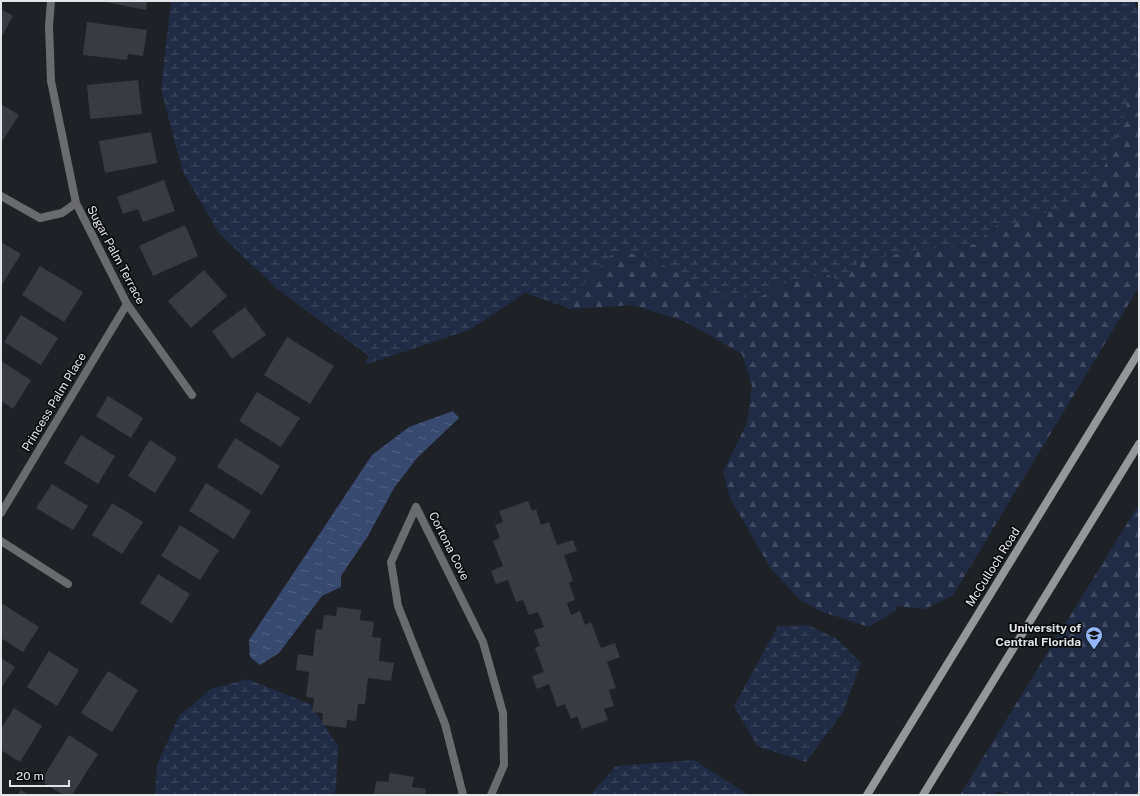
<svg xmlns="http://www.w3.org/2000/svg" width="1140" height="796" font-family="'Public Sans',sans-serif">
  <defs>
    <pattern id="forest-firs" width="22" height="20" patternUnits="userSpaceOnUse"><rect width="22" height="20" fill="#202c46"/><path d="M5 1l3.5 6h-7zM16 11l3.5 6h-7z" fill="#404a61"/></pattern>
    <pattern id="wetland-marsh" width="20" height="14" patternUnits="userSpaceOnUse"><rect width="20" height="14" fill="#202c46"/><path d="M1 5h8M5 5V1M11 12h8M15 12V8" fill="none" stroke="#404a61"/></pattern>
    <pattern id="water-ripples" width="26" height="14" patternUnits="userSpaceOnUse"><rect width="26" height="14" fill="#37496f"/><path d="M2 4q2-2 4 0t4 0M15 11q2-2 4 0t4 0" fill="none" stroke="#546384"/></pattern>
  </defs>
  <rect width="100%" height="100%" fill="#1e2126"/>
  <g fill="url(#forest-firs)">
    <path d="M1139 46V287L953 595 925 609 896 606 897 610 869 627 820 611 800 600 771 569 730 498 723 472 747 423 752 386 742 354 686 322 633 305 569 309 563 306 615 251 646 256 681 275 758 298 791 280 827 274 839 281 859 262 916 250 975 244 996 226H1007L1019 222 1124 117Z"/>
    <path d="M1139 504V795H1020L996 792 994 795H960Z"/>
  </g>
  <g fill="url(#wetland-marsh)">
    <path d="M171 1H1134L1139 11V46L1124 117 1099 180 1063 207 1007 226H996L975 244 916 250 859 262 839 281 827 274 791 280 758 298 717 297 681 275 646 256 615 251 563 306 525 293 469 330 364 365 369 356 277 289 219 233 183 172 161 89Z"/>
    <path d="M808 625 837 639 861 663 843 712 806 762 757 746 734 706 778 626Z"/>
    <path d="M247 679 310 704 338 746 336 789 333 795H155L157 765 179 716 211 689Z"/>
    <path d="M694 760 749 795H590L616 766Z"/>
  </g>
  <path fill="url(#water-ripples)" d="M453 411 459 418 417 458 394 488 368 536 341 576V587L322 596 279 653 260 665 250 657 249 640 372 455 409 427Z"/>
  <g fill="#383b41">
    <path d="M101 1H147L146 10Z"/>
    <path d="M1 9 13 16 1 38Z"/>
    <path d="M87 22 147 30 143 56 128 54 127 60 83 55Z"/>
    <path d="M138 80 142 114 90 119 87 85Z"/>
    <path d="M1 104 19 115 1 143Z"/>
    <path d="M151 132 157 163 105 173 99 141Z"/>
    <path d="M164 180 175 211 143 222 138 209 123 214 117 197Z"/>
    <path d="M185 225 198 256 153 276 139 246Z"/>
    <path d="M1 242 21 254 1 286Z"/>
    <path d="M40 266 83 292 64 322 22 295Z"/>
    <path d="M204 270 227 296 191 328 168 301Z"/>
    <path d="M245 307 266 335 232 359 212 331Z"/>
    <path d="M21 315 58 338 41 365 4 342Z"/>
    <path d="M287 337 334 366 310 404 264 375Z"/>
    <path d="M1 361 31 380 13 409 1 401Z"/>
    <path d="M257 392 300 418 281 447 239 421Z"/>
    <path d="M108 396 143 418 131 438 96 416Z"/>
    <path d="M81 435 115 456 98 484 64 463Z"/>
    <path d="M235 438 280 466 262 495 217 467Z"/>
    <path d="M150 440 177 458 155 493 128 476Z"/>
    <path d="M206 483 251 511 234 539 189 511Z"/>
    <path d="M52 484 88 506 73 530 36 508Z"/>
    <path d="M528 501 532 511 536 509 541 525 549 522 557 545 573 540 577 551 564 555 573 581 569 583 575 600 567 603 571 615 580 611 585 625 591 622 601 648 615 643 620 657 607 662 616 688 609 690 614 706 604 709 608 720 582 729 577 716 571 719 565 704 557 707 549 684 537 689 532 676 544 672 535 648 540 646 534 630 544 627 538 612 529 615 523 600 516 602 508 580 496 584 491 571 503 566 493 541 500 538 495 525 503 522 499 511Z"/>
    <path d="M112 503 143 522 122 554 92 535Z"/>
    <path d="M180 525 219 550 200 580 161 556Z"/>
    <path d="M158 574 190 594 172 623 140 603Z"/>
    <path d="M1 603 39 627 23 652 1 638Z"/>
    <path d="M337 607 361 610 360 620 374 622 372 637 381 638 379 661 394 663 391 681 368 678 365 704H358L356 721 347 720 346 728 322 725 323 713 312 712 314 698 306 697 309 672 296 670 298 654 313 656 316 629 322 630 324 615 336 616Z"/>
    <path d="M49 651 79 670 57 706 27 687Z"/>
    <path d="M1 658 15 667 1 688Z"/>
    <path d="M108 671 138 690 112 732 81 713Z"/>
    <path d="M14 708 42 726 20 762 1 750V729Z"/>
    <path d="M69 735 98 754 72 795H63L41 781Z"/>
    <path d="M390 773 414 777 412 787 426 789 425 795H374L376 781 388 782Z"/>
    <path d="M21 790 29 795H17Z"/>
  </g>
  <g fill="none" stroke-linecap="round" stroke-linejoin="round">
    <g stroke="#6a6b6e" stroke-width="8">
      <path d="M51 1 49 26 51 81 76 203 127 304 192 395"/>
      <path d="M1 196 40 218 62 213 76 203"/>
      <path d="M1 513 127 304"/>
      <path d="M1 541 68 584"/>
      <path d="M463 795 445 724 398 606 391 562 416 507 483 642 503 713 504 765 491 795"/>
    </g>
    <g stroke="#94969a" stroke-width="8">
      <path d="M867 795 1139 352"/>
      <path d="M923 795 1139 444"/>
    </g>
  </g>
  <defs>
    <g id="university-pin" transform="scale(0.9)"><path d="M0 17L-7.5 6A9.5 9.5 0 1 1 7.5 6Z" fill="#95b6fd" stroke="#090a0d"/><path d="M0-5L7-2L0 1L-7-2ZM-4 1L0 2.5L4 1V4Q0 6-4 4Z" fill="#111"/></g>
  </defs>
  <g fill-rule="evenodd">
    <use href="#university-pin" x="1094" y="635"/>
  </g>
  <g text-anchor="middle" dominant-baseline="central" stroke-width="3.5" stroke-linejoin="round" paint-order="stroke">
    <g font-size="12" fill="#e3e5e9" stroke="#090a0d">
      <text transform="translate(116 255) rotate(62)">Sugar Palm Terrace</text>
      <text transform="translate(54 402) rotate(-59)">Princess Palm Place</text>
      <text transform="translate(449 546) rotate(63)">Cortona Cove</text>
      <text transform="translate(993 567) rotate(-58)">McCulloch Road</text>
    </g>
    <g font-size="12" font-weight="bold" fill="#e3e5e9" stroke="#090a0d" text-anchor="end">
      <text x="1081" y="628">University of<tspan x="1081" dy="14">Central Florida</tspan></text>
    </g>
  </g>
  <rect width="1140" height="796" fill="none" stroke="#e3e5e9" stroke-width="4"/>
  <path d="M10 780v6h59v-6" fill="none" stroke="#e3e5e9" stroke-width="2"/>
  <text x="16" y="780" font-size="12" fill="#e3e5e9" stroke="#090a0d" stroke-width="3" paint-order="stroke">20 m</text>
</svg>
